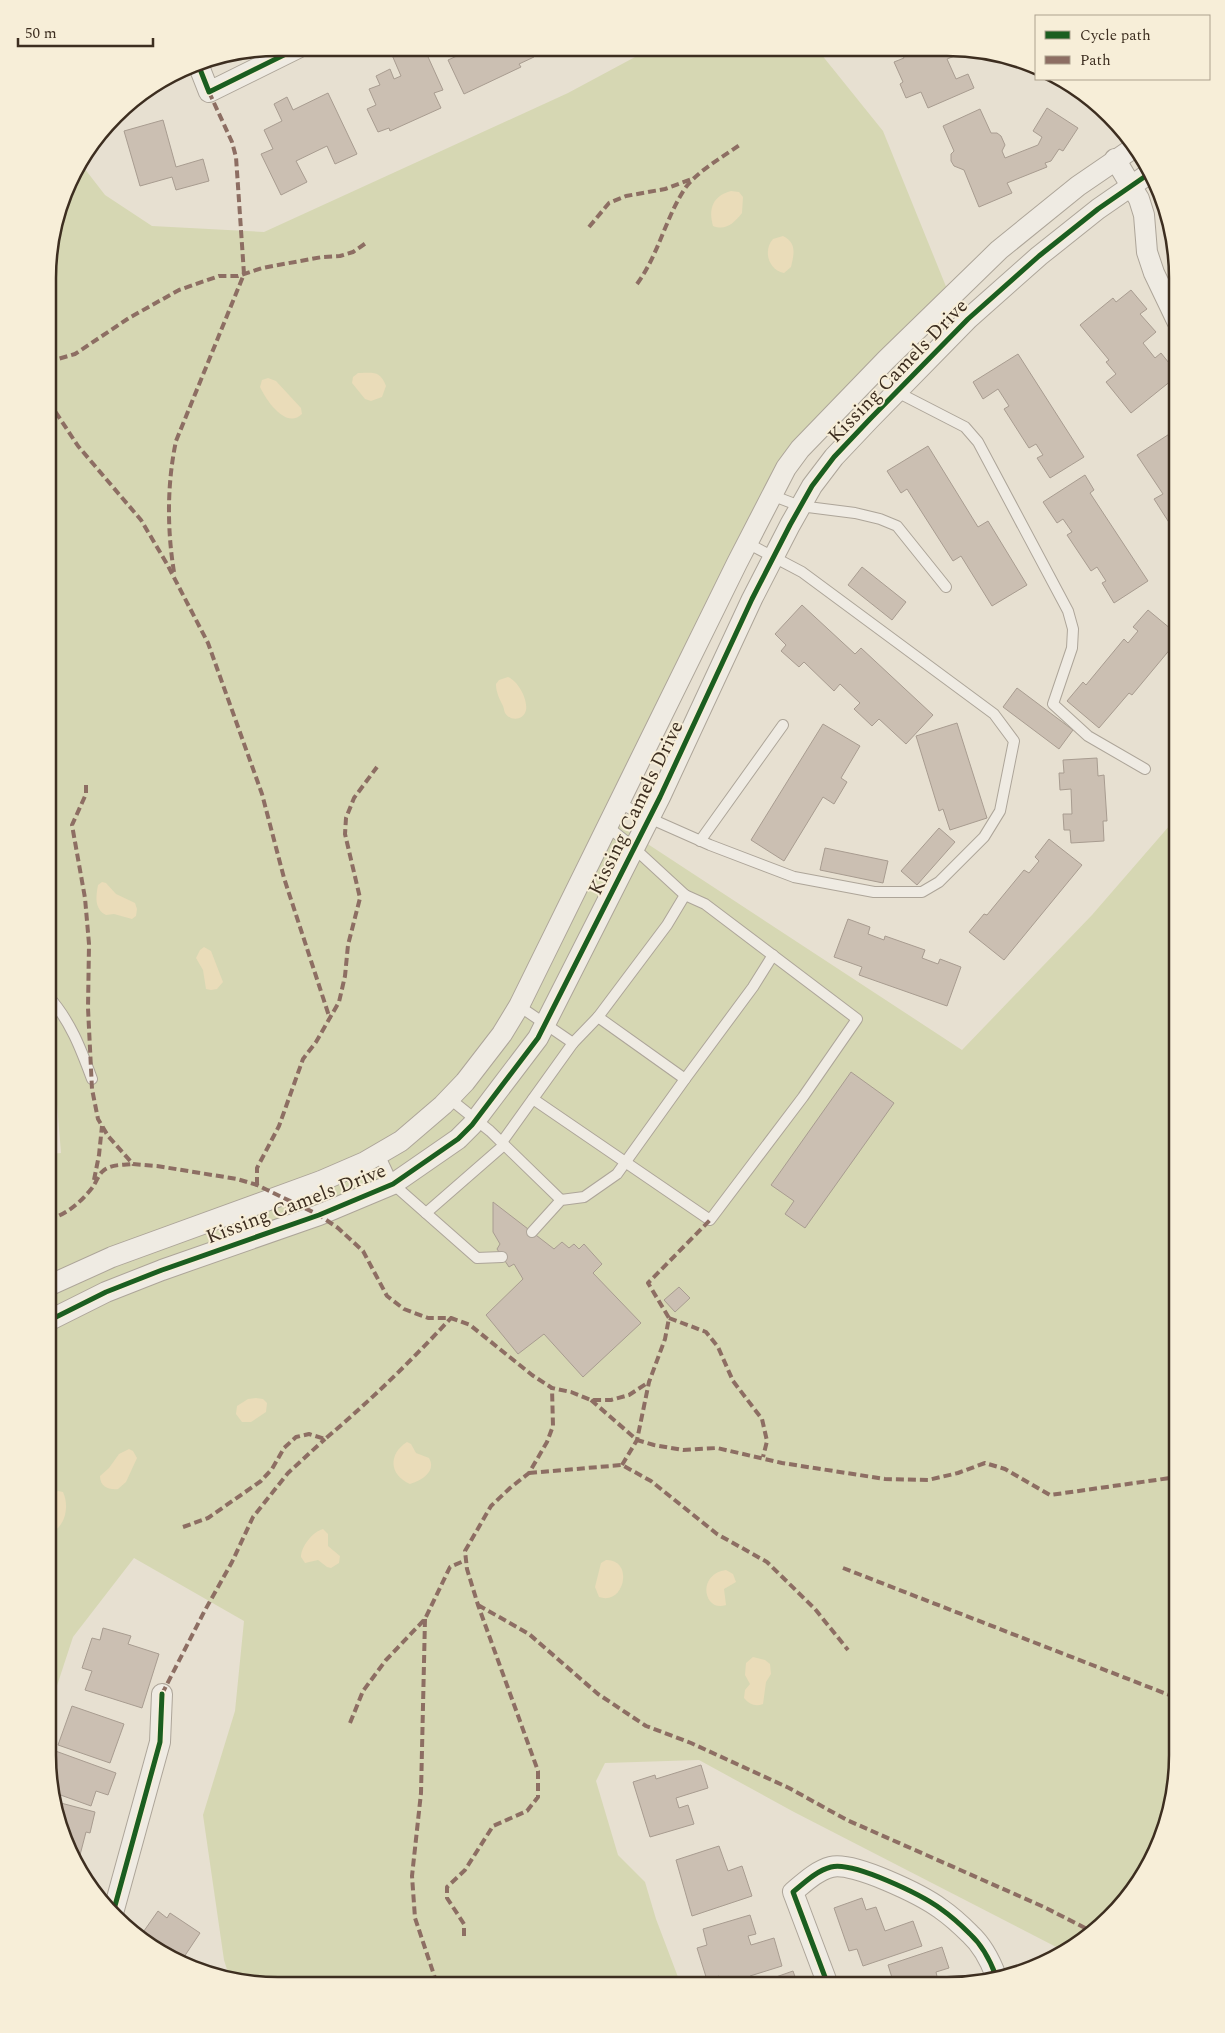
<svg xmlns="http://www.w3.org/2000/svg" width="1225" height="2033" font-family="Spectral,serif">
  <rect width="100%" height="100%" fill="#e7e0d1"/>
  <path fill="#d6d7b3" d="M650 49H817L883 131 947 289 788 453 605 816 962 1050 1092 915 1177 817V1770L1165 1829 1130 1895 1087 1938 1064 1951 794 1812 699 1760 605 1763 596 1781 618 1855 645 1882 656 1919 681 1985 249 1984 230 1979 224 1960 203 1815 235 1711 244 1621 134 1558 73 1637 48 1713V1154L61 1153 48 994 49 249 71 176 81 164 105 195 152 226 264 232 568 93Z"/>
  <g fill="#eadcb9">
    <path d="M731 191 739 192 743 197 742 213C734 223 726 231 713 226 708 208 713 196 731 191Z"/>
    <path d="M783 236C797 243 794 254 791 267L784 273C768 270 763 250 773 239Z"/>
    <path d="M358 373C373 373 380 370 386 386L382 397 371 401 365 399 352 383 353 377Z"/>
    <path d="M268 378 276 381 301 408 302 414C286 430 266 400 260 387L262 380Z"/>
    <path d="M508 677C518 681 528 699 526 710 524 720 511 722 505 713 504 711 504 708 503 706 499 698 496 692 496 684L499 680Z"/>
    <path d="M102 882 106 883 116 894 135 903 137 909 136 916 132 919 114 914 106 915C94 909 96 896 98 885Z"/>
    <path d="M204 947 211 951 223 982 217 989 211 990 206 989 203 970 196 958 200 950Z"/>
    <path d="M256 1398 263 1399 267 1403 266 1412 251 1422H242L236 1414 237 1406 248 1399Z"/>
    <path d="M407 1442 411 1444 416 1453 429 1458C437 1471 421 1481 410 1484 389 1475 388 1454 407 1442Z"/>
    <path d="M129 1449 133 1451 137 1458 126 1482 118 1489C109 1490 100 1487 100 1476L109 1468 119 1454Z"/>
    <path d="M58 1491 63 1492C70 1507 65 1529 48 1534V1496Z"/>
    <path d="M323 1529 328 1534V1546L340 1556 339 1563 331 1568 327 1567 318 1560 305 1563 301 1557C301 1547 312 1532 323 1529Z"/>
    <path d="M606 1560C634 1559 625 1606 599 1597L595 1587 601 1563Z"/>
    <path d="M726 1570 733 1574 736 1582 724 1589 726 1605C704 1613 696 1574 726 1570Z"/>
    <path d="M753 1657 765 1660 770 1664 771 1674 766 1682 763 1704C755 1707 749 1704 744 1698L745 1690 750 1684 745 1675 746 1663Z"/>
  </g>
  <g fill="#cbbfb2" stroke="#a89c90">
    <path d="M409 48H424L443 90 434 93 441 108 390 131 389 128 378 132 367 109 376 105 369 89 380 85 376 76 390 69 394 79 401 76 392 55Z"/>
    <path d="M456 48H530L534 57 519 64 521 67 464 94 448 60 459 55Z"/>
    <path d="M900 49 970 50 947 59 956 79 968 74 974 88 928 108 921 92 906 98 900 84 903 82 894 62 904 58Z"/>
    <path d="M328 93 357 154 335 164 327 146 296 161 307 182 281 195 261 154 273 149 264 130 282 121 274 104 287 97 293 110Z"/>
    <path d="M1047 108 1078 128 1063 151 1059 149 1051 161 1045 163 1047 167 1007 183 1012 193 979 207 964 170 954 166 951 161V154L954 151 943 126 980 109 991 133H997L1001 136 1005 145 1002 151 1005 158 1038 145 1042 137 1033 131Z"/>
    <path d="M163 120 176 167 203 159 209 181 176 190 172 177 140 186 124 131Z"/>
    <path d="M1131 290 1147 309 1140 314 1156 332 1143 343 1155 358 1161 353 1177 373V376L1131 413 1106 382 1116 374 1106 362 1109 360 1080 325 1113 298 1116 302Z"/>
    <path d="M1018 354 1084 457 1050 478 1037 458 1043 455 1036 444 1029 448 1004 409 1009 406 998 389 983 399 973 382Z"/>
    <path d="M1177 429V535L1154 499 1163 494 1137 455Z"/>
    <path d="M928 446 978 527 988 521 1027 585 992 606 961 556 953 561 907 489 901 493 887 471Z"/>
    <path d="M1085 475 1094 490 1090 493 1148 581 1114 603 1102 583 1106 581 1097 567 1091 571 1067 535 1072 532 1063 519 1057 523 1043 502Z"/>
    <path d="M862 567 906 602 892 620 848 585Z"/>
    <path d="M802 605 855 654 861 648 933 715 906 744 879 719 872 726 854 709 860 703 840 684 834 691 804 662 799 667 781 651 786 645 775 634Z"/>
    <path d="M1148 610 1177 634V641L1132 695 1129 693 1099 728 1067 701 1083 682 1086 685 1124 639 1128 643 1138 631 1133 627Z"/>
    <path d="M1017 688 1073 730 1059 749 1003 707Z"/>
    <path d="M957 723 987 818 950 830 943 809 939 811 916 736Z"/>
    <path d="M823 724 860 746 841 778 847 782 834 804 823 797 784 861 751 840Z"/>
    <path d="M1097 758 1098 776 1104 775 1107 821H1103L1104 841 1071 843 1070 830H1064L1063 814H1072L1071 789 1060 790 1059 773H1064L1063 760Z"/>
    <path d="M939 828 955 842 917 885 901 871Z"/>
    <path d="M1049 839 1082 865 1004 960 969 932 984 914 987 915 1024 870 1029 873 1039 861 1035 857Z"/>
    <path d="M825 848 888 861 883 883 820 870Z"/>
    <path d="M848 919 870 927 868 934 884 940 885 936 925 950 922 958 938 964 940 959 961 967 947 1006 859 975 862 967 834 957Z"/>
    <path d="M851 1072 894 1103 805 1228 785 1214 794 1201 771 1185Z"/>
    <path d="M493 1202 554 1249 562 1242 569 1248 574 1244 579 1249 584 1244 602 1264 593 1273 641 1323 583 1377 544 1334 518 1354 486 1315 523 1279 514 1264 509 1267 497 1249 500 1244 493 1232Z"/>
    <path d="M679 1287 690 1298 675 1312 664 1300Z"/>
    <path d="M103 1628 131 1636 128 1644 159 1654 142 1708 85 1690 92 1671 82 1668 92 1638 100 1640Z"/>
    <path d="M72 1706 124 1724 110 1763 58 1745Z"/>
    <path d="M50 1749 116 1773 108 1795 96 1791 91 1806 55 1793 48 1756Z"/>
    <path d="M701 1765 708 1788 676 1798 679 1808 688 1805 694 1824 650 1837 633 1782 655 1775 656 1779Z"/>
    <path d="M57 1802 95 1812 90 1833 86 1832 80 1855 71 1852 65 1842Z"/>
    <path d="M719 1846 728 1871 742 1866 752 1896 692 1916 676 1860Z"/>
    <path d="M862 1898 866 1910 876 1907 885 1931 913 1921 922 1946 863 1966 857 1949 849 1951 834 1908Z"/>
    <path d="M158 1911 167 1918 170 1913 200 1933 184 1957 189 1961 186 1966 139 1938Z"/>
    <path d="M750 1915 756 1934 748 1936 751 1945 774 1938 782 1966 750 1976 751 1979 731 1985H722L719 1976 707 1980 697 1948 707 1945 703 1929Z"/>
    <path d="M942 1947 949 1968 936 1972 938 1981 945 1979 947 1985H890L894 1984 888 1965Z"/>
    <path d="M793 1971 798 1985H756L759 1983Z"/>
  </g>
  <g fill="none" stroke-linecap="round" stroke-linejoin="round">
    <g stroke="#ada599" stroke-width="12">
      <g id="lane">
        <path d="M874 373 897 392 965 427 978 442 1068 611 1073 629 1072 648 1053 704 1088 736 1145 769"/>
        <path d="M771 495 800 506 855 513 880 519 897 526 946 587"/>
        <path d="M619 803 649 818 710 845 794 877 874 892H922L939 882 984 837 1000 811 1014 741 994 714 802 572 747 543"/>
        <path d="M700 841 783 725"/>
        <path d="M48 996C70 1020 81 1049 92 1079"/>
        <path d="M519 1006 573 1043 598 1017 685 1079 617 1174 584 1197 561 1200 532 1232"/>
        <path d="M598 1017 667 925 685 895 634 848 607 826"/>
        <path d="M685 1079 753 987 773 955"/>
        <path d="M450 1099 490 1131 561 1200"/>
        <path d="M533 1099 710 1220 803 1097 857 1019 705 904 685 895"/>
        <path d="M502 1142 573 1043"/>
        <path d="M379 1154 393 1184 477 1258 502 1257"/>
        <path d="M426 1213 504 1145"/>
      </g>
    </g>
    <g stroke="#ada599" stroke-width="22">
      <g id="street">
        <path d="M198 64 209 92 298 48"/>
        <path d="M1115 159 1139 199 1144 215 1147 252 1154 273 1177 321"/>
        <path d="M48 1286 112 1257 321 1181 365 1162 401 1141 443 1105 465 1082 502 1034 519 1006 737 563 786 468 800 449 886 360 999 250 1078 186 1135 147"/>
        <path d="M48 1321 106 1292 162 1270 319 1215 393 1184 458 1139 472 1125 538 1038 660 797 752 599 790 525 812 486 834 457 870 419 968 319 1039 256 1098 209 1150 173"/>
        <path d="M113 1913 160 1742 162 1694"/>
        <path d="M828 1985 793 1892C804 1883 816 1871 831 1867 853 1861 922 1895 941 1909 951 1916 961 1925 970 1934 982 1945 990 1960 996 1976"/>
      </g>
    </g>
    <use href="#lane" stroke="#efebe3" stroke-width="10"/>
    <use href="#street" stroke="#efebe3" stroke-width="20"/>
    <g stroke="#8d6e63" stroke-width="4" stroke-dasharray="8 4" stroke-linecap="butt">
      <path d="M589 227 609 203 626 196 665 189 692 179"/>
      <path d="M637 284C659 254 666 216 686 187 699 170 723 157 741 144"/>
      <path d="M49 354 58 359 75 354 129 318 179 290 219 276H238L262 268 322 257 340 256 353 252 366 243"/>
      <path d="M49 402 78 446 141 520 167 564 208 643 262 794 284 878 330 1019"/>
      <path d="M174 572C167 529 167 484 176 441L244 274 236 157 232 142 209 92"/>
      <path d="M86 785V794L72 825 85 898 89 944 88 1008 92 1089 98 1119 108 1136 133 1164 157 1166 237 1179 257 1185 319 1215 338 1228 363 1251 387 1296 404 1309 428 1318H451L470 1325 532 1375 552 1388 571 1392 591 1400H611L629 1395 649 1382"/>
      <path d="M94 1180 99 1155 102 1126"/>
      <path d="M257 1185V1168L279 1126 303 1059 316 1042 339 1002 345 976 348 945 360 898 345 834 346 818 354 798 377 767"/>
      <path d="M48 1220C67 1214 80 1203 92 1188 96 1183 98 1175 103 1171 110 1164 124 1165 133 1164"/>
      <path d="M669 1318 706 1332 718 1347 733 1381 762 1419 767 1441 763 1457"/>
      <path d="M591 1400 637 1440 654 1445 683 1450 717 1448 782 1463 885 1479 928 1480 958 1473 985 1463 1005 1469 1050 1495 1177 1477"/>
      <path d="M622 1465 637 1440 649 1382 665 1339 669 1318 648 1283 710 1220"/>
      <path d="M529 1473 622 1465 651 1481 717 1534 767 1562 815 1609 848 1650"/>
      <path d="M183 1527 208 1518 261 1481 272 1469 284 1448 296 1437 309 1434 325 1439C370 1401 411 1361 451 1318"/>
      <path d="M843 1568 1177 1698"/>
      <path d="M478 1605 529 1634 598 1694 646 1726 691 1743 789 1788 847 1820 1044 1907 1093 1932"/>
      <path d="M425 1619 421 1793 412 1876 415 1918 437 1984"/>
      <path d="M162 1694 204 1612 232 1562 253 1517 288 1473 325 1439"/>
      <path d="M350 1723 363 1691 386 1660 425 1619 450 1567 466 1560"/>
      <path d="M464 1936V1924L447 1898V1887L465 1870 493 1826 527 1811 538 1797V1771L478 1605 467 1569 465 1551 491 1506 510 1488 529 1473 547 1442 553 1426 552 1388"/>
    </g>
    <g stroke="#f7eed8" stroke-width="8">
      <g id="cycleway">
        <path d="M198 64 209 92 298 48"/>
        <path d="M48 1321 106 1292 162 1270 319 1215 393 1184 458 1139 472 1125 538 1038 660 797 752 599 790 525 812 486 834 457 870 419 968 319 1039 256 1098 209 1150 173"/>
        <path d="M113 1913 160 1742 162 1694"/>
        <path d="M828 1985 793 1892C804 1883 816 1871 831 1867 853 1861 922 1895 941 1909 951 1916 961 1925 970 1934 982 1945 990 1960 996 1976"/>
      </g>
    </g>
    <use href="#cycleway" stroke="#1b5e20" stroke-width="5"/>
  </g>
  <g text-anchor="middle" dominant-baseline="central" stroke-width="4" stroke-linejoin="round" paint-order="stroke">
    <g font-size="20" fill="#3d2e20" stroke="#f7eed8">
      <text transform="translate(898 371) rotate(-46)">Kissing Camels Drive</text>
      <text transform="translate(636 808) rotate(-64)">Kissing Camels Drive</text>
      <text transform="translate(296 1204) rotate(-21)">Kissing Camels Drive</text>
    </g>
  </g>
  <path d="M0 0H1225V2033H0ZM278 56H947A222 222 0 0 1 1169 278V1755A222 222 0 0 1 947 1977H278A222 222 0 0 1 56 1755V278A222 222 0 0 1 278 56Z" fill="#f7eed8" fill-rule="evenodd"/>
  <path fill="none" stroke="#3d2e20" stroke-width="2.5" d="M278 56H947A222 222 0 0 1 1169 278V1755A222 222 0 0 1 947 1977H278A222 222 0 0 1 56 1755V278A222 222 0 0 1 278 56Z"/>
  <rect x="1035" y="15" width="175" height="65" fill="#f7eed8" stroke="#ada18e"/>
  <rect x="1045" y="31" width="25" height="8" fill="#1b5e20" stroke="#ada18e"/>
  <text x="1080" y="40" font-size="15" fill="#3d2e20">Cycle path</text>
  <rect x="1045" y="56" width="25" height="8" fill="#8d6e63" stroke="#ada18e"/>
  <text x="1080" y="65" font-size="15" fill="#3d2e20">Path</text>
  <path d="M18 38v8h135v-8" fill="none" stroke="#3d2e20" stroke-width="2.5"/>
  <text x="25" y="38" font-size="15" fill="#3d2e20" stroke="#f7eed8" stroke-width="4" paint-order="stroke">50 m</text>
</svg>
